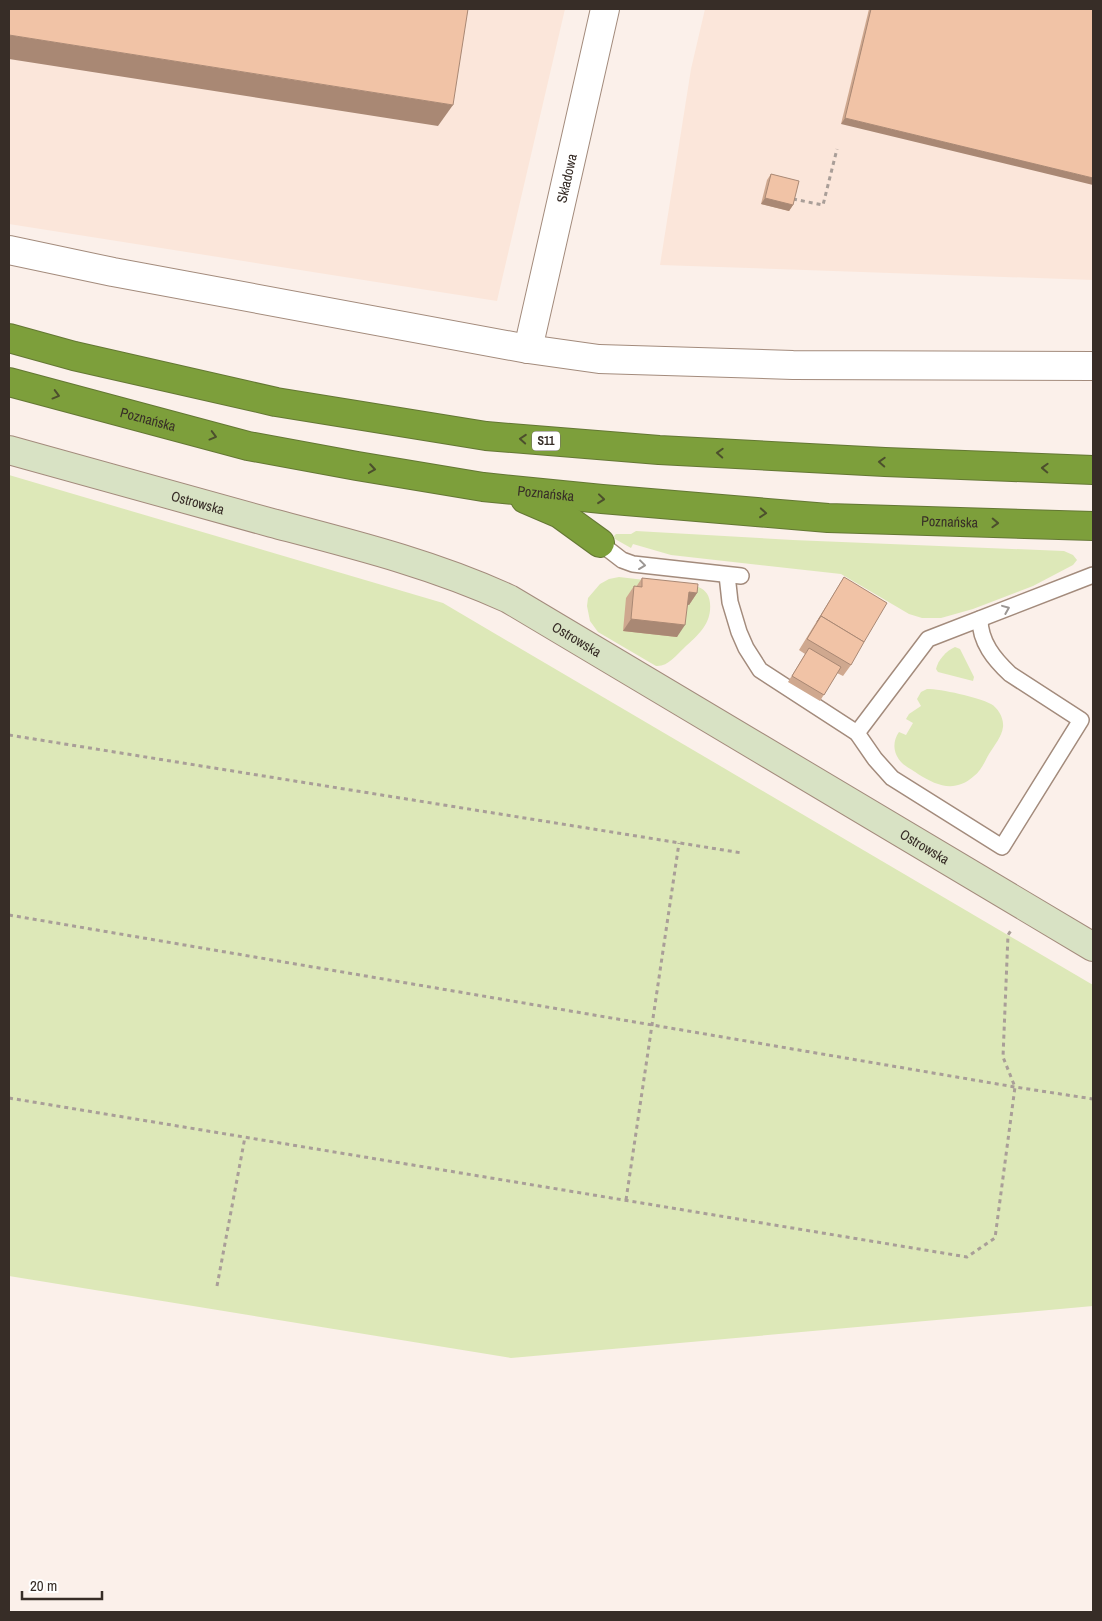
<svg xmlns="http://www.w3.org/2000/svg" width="1102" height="1621" font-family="'Archivo Narrow',sans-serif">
  <rect width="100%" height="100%" fill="#fbf0ea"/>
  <g fill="#fbe6da">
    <path d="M9 9H565L497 301 9 224Z"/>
    <path d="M705 9H1093V280L660 265 691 69Z"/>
  </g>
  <g fill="#dde8b8">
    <path d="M9 475 443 603 1093 985V1306L511 1358 9 1276Z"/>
    <path d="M636 531 793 540 1064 551 1073 555 1077 560 1073 565 1033 586 973 609 941 618H922L909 614 841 574 671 555 633 544 631 548 615 539 614 536 616 534H631Z"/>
    <path d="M619 577 696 586C704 589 709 593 710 603 712 624 698 635 684 648 676 655 668 667 656 666L598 632 590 621 587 606 588 598 600 584 609 579Z"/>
    <path d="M955 647 960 649 974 677 973 681 938 672 936 669C938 660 946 651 955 647Z"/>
    <path d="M927 689C941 689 978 697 991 704 998 708 1004 718 1003 727 1002 736 994 746 989 754 985 761 981 771 974 776 955 793 937 786 918 774 913 770 906 767 902 763 893 754 892 742 899 732L906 735 913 723 906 719 909 714 921 706 917 699 921 692Z"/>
  </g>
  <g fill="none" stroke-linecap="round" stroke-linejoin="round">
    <g stroke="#a38b7c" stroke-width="18">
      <g id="lane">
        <path d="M600 543 622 560 633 564 741 576"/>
        <path d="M727 575 730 602 739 632 746 648 760 670 857 733 875 759 892 778 1002 847 1081 720 1010 674C994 659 980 642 980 619"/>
        <path d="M857 733 928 639 1093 575"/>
      </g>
    </g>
    <g stroke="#a38b7c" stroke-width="30">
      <g id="street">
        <path d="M9 250 113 272 528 349 599 359 793 365 1093 366"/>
        <path id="s1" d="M528 349 605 9"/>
      </g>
    </g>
    <g stroke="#a38b7c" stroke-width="30">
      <g id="secondary">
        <path id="s2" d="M9 450C96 475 184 499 272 523 352 544 433 564 509 599L1093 947"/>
      </g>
    </g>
    <g stroke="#647734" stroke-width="30">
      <g id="highway">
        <path d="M9 338 74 356 276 402 486 436 659 450 885 462 1093 470"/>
        <path id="s3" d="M9 382 248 446 357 466 483 487 602 499 828 518 1093 526"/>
        <path d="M525 499 560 514 600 543"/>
      </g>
    </g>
    <g stroke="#a99e98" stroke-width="3" stroke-dasharray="4 4" stroke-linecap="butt">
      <path d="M793 199 823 205 837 149"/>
      <path d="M9 735 742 853"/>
      <path d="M9 915 1015 1087 1093 1099"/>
      <path d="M9 1098 967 1257 995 1238 1015 1087 1003 1057 1008 935 1012 929"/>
      <path d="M626 1200 679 843"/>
      <path d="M217 1286 245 1137"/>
    </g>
    <use href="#lane" stroke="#fff" stroke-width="15"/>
    <use href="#street" stroke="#fff" stroke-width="28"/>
    <use href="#secondary" stroke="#d8e2c4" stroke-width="28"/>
    <use href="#highway" stroke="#7d9f3b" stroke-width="28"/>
  </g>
  <g fill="#cfa88f">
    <path d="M869 9H1093L841 124Z"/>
    <path d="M771 174 793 205 789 211 761 204 767 180Z"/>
    <path d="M844 577 851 665 843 676 837 673 820 701 788 682 805 654 799 650Z"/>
    <path d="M642 578 697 593 689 605 688 604 677 637 623 631 626 598 634 586 636 587Z"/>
  </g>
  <g fill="#a98874">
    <path d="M9 35 453 105 438 126 9 59Z"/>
    <path d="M845 118 1093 178V185L841 124Z"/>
    <path d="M765 198 793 205 789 211 761 204Z"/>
    <path d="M689 592 697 593 689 605 681 604Z"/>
    <path d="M631 619 685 625 677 637 623 631Z"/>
  </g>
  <g fill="#f1c3a6" stroke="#a98874">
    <path d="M9 9H468L453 105 9 35Z"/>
    <path d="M871 9H1093V178L845 118Z"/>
    <path d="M771 174 799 181 793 205 765 198Z"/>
    <path d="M844 577 887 603 864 642 821 616 817 622Z"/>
    <path d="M642 578 698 584 697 593 689 592 685 625 631 619 634 586 642 587Z"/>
    <path d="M821 616 864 642 851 665 807 639Z"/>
    <path d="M809 648 841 667 824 695 792 676Z"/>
  </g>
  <defs><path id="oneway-chevron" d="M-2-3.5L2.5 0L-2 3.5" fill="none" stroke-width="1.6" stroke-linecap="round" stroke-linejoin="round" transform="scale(1.25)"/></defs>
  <g stroke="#4c4f2d">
    <use href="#oneway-chevron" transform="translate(56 395) rotate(15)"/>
    <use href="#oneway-chevron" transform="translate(213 436) rotate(15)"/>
    <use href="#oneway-chevron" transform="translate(523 439) rotate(-176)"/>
    <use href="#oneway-chevron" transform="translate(720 453) rotate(-177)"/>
    <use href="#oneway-chevron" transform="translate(882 462) rotate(-177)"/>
    <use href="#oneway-chevron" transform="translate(1045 468) rotate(-178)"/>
    <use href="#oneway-chevron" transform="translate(372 469) rotate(9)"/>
    <use href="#oneway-chevron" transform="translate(601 499) rotate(6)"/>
    <use href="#oneway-chevron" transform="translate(763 513) rotate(5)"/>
    <use href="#oneway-chevron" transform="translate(995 523) rotate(2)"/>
  </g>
  <g stroke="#9b9693">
    <use href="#oneway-chevron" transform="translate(642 565) rotate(7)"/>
    <use href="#oneway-chevron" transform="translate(1006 609) rotate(-22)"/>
  </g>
  <g text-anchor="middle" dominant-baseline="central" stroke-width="4" stroke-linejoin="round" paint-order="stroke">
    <rect fill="#fff" stroke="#736c68" stroke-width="1" x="532" y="431.5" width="28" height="19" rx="4"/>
    <g font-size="12" font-weight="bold" fill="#372d27">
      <text x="546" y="441">S11</text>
    </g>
    <g font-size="14" fill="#372d27" stroke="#fff">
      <text stroke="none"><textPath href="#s1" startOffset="175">Składowa</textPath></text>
      <text stroke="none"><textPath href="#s3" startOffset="144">Poznańska</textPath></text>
      <text stroke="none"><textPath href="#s3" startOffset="549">Poznańska</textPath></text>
      <text stroke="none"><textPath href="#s2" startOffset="196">Ostrowska</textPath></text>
      <text stroke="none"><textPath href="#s3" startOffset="954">Poznańska</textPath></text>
      <text stroke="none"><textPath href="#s2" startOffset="601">Ostrowska</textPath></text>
      <text stroke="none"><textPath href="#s2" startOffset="1006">Ostrowska</textPath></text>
    </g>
  </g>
  <rect width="1102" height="1621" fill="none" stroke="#372d27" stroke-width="20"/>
  <path d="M22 1591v8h80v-8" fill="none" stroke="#372d27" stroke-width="2.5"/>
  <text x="30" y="1591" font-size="15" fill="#372d27" stroke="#ffffff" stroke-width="4" paint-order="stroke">20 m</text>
</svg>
